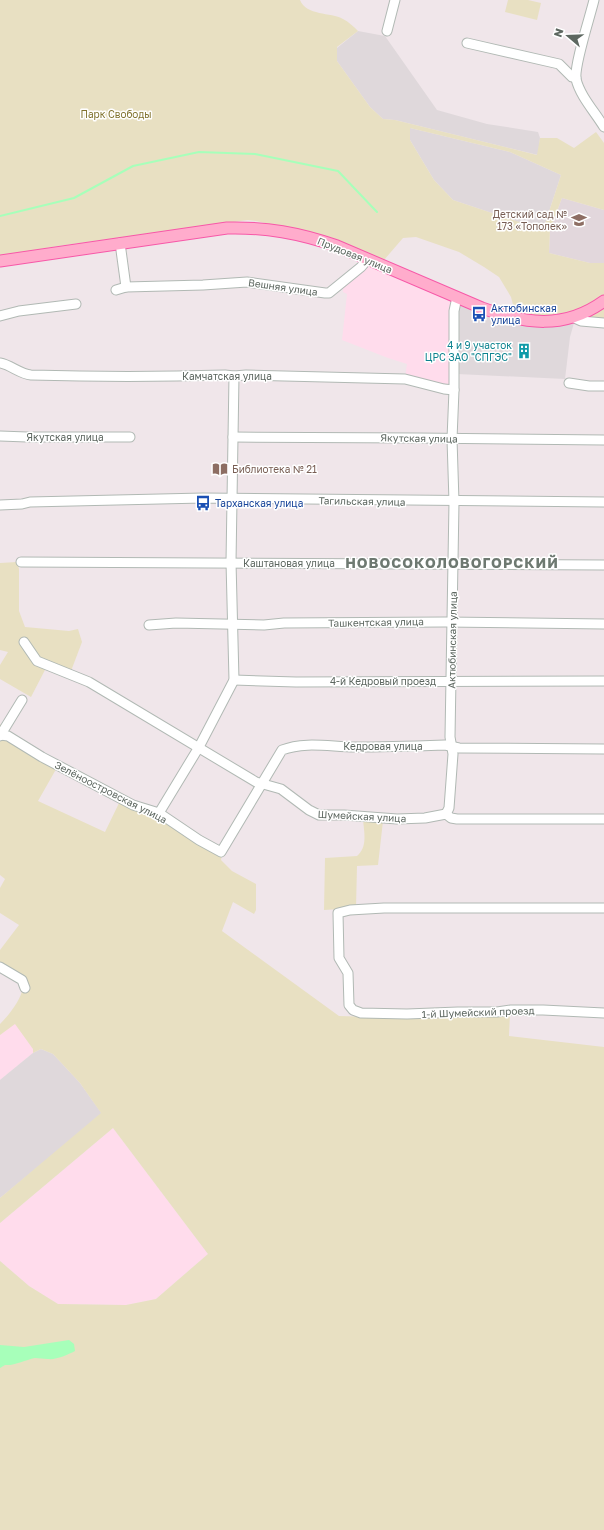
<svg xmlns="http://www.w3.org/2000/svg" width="604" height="1530" font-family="'Golos Text',sans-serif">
  <rect width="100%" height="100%" fill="#f0e6ea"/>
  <g fill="#ffdcec">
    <path d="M371 267 378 268 448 298 451 305 450 382 447 386 405 377 407 364 388 358 342 340 347 294 343 292V283L364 268Z"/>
    <path d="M15 1023 33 1049V1053L0 1080V1035Z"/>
    <path d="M113 1128 208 1254 156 1299 126 1305 58 1304 29 1286 0 1261V1223Z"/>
  </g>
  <g fill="#dfd8db">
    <path d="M358 31 385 36 437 110 487 124 538 132 540 138 538 155 395 120 383 119 370 107 337 61V48Z"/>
    <path d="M410 128 510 152 561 175 543 230 453 200 434 180 410 140Z"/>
    <path d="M466 305 560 325 574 323 570 337 565 379 457 374 458 310 461 306Z"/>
    <path d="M41 1049 53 1054 80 1083 102 1114 0 1198V1080L33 1053Z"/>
  </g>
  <path fill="#e2d7dc" d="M562 198 604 210V263H590L549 253 550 230Z"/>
  <g fill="#e8e0c2" fill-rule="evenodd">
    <path d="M0 0H300C306 16 331 12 343 19 349 22 354 27 358 31L337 47V61L370 107 383 119 395 120 537 155 540 138H557L574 148 596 132 604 143V210L562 198 550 230 549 253 590 263H604V297L582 311 552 319 516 316 511 297 499 277 484 267 459 252 416 237 403 238 384 260 315 234 256 221 248 220 58 246 0 256ZM410 128 510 152 561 175 543 230 453 200 434 180 410 140Z"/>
    <path d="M508 0H528L541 3 537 20 505 12Z"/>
    <path d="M604 305V320L579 319Z"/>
    <path d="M17 562 19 569V611L25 627 69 631 78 629 82 642 71 671 46 668 31 697 0 679V665L8 652 0 650V563Z"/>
    <path d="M0 724 9 732 59 764 38 801 105 832 121 799 156 812 222 854 221 860 232 871 256 884V910L254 914 233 902 222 931 339 1016 407 1018 510 1013 509 1036 604 1047V1530H0V1261L29 1286 58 1304 126 1305 156 1299 208 1254 113 1128 0 1223V1198L101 1113 80 1083 53 1054 41 1049 33 1053V1049L15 1024 0 1035V1024C9 1015 22 999 23 986L0 970V950L19 925 0 913V888L5 879 0 875Z"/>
    <path d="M363 819 383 821 378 865 357 866 356 908 324 910 325 858 357 856C368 847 364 832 363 819Z"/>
  </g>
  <path fill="#a7ffba" d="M69 1340 74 1344 75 1351C67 1355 56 1360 48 1359 43 1359 39 1358 35 1358 25 1360 14 1366 5 1365L0 1368V1345L24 1347Z"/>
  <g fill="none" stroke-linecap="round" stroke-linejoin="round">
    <path stroke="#a7ffba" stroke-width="2" d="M0 216 74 198 133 166 199 152 255 154 338 171 377 212"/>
    <g stroke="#b1b9b4" stroke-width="11">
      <g id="minor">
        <path d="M594 0C590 17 574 65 576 79 580 96 595 112 604 127"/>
        <path d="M387 31 395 0"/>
        <path d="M467 43 559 64 572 77 576 78"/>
        <path d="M120 243 126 287"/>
        <path d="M116 290 126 287 203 285 247 282 325 293H329L361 267 367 260"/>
        <path d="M0 316 19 311 76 304"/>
        <path d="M572 317 581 321 604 323"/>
        <path d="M0 363C11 365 20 374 31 375 96 377 160 377 225 375L234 376 246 375 405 379 444 389 454 390"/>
        <path d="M569 383 589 386H604"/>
        <path d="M0 436 27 437H130"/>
        <path d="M233 437C357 437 480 439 604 440"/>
        <path d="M0 505 22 504 30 502 203 498 604 502"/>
        <path d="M21 562 604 565"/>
        <path d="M149 625 176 623 264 625 284 623 445 622 604 624"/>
        <path d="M24 642 37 661 89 682 256 782 281 789 309 810 319 815H344L397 819 425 818 446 814 451 818 457 819H604"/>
        <path d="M234 680 296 682 604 681"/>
        <path d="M1 735 8 736 42 757 133 805 159 813 199 840 221 852 282 750C305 741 331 747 355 747 385 747 415 746 445 745L459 748 604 749"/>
        <path d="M0 736 22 700"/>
        <path d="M159 813 199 747 234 680 231 562 234 376"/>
        <path d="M446 814 449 808 453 754 450 737 454 502 452 439 454 390V311L457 297"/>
        <path d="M604 908H384L350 910 338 913 339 958 348 973 349 1005 353 1010 361 1013 407 1014 458 1012H497L511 1010H543L604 1013"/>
        <path d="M0 967 22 980 25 988"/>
      </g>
    </g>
    <g stroke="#f758a8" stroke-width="13">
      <path id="major" d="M0 261 227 228C266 227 299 233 337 246L482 308C525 324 564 330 604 301"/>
    </g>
    <use href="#minor" stroke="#fff" stroke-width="9"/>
    <use href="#major" stroke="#ffaccc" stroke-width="11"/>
  </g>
  <defs>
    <g id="school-bare" transform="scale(1.2)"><path d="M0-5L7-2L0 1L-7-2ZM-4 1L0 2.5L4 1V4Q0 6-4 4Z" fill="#8d6e63" stroke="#fff" stroke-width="2.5" paint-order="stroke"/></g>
    <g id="bus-bare" transform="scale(1.2)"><path d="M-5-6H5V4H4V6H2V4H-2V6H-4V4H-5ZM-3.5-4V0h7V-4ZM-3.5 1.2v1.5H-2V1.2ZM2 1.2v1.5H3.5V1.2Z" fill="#1a4fb4" stroke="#fff" stroke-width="2.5" paint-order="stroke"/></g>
    <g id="building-bare" transform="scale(1.2)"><path d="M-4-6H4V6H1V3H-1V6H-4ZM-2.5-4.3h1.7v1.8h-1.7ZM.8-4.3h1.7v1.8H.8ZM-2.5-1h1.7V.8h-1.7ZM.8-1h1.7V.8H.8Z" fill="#0f9aa8" stroke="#fff" stroke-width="2.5" paint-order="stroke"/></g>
    <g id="library-bare" transform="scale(1.2)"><path d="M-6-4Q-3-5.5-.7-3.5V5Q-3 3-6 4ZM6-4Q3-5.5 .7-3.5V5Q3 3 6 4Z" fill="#8d6e63" stroke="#fff" stroke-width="2.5" paint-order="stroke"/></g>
  </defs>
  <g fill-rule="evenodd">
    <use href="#school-bare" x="579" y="220"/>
    <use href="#bus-bare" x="479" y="314"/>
    <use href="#building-bare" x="524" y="351"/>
    <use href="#library-bare" x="220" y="469"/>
    <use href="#bus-bare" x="203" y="503"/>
  </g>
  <g text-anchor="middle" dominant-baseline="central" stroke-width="3" stroke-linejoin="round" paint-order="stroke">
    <g font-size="10" fill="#827430" stroke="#fff">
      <text x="116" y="114">Парк Свободы</text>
    </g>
    <g font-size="10" fill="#785e54" stroke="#fff" text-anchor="end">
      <text x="567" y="214">Детский сад №<tspan x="567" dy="12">173 «Тополек»</tspan></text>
      <text x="232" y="469" text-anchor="start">Библиотека № 21</text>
    </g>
    <g font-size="10" fill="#5d6760" stroke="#fff">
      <text transform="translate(355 255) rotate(22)">Прудовая улица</text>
      <text transform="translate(283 287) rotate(8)">Вешняя улица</text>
      <text x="227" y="376">Камчатская улица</text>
      <text x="65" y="437">Якутская улица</text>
      <text transform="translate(419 438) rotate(1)">Якутская улица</text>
      <text transform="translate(362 501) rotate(1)">Тагильская улица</text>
      <text x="289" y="563">Каштановая улица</text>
      <text transform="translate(376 622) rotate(-1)">Ташкентская улица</text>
      <text transform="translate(452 640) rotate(-89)">Актюбинская улица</text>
      <text x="383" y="681">4-й Кедровый проезд</text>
      <text x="383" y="746">Кедровая улица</text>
      <text transform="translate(111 792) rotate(27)">Зелёноостровская улица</text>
      <text transform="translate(362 816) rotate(3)">Шумейская улица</text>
      <text transform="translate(478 1012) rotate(-2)">1-й Шумейский проезд</text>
    </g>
    <g font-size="10" fill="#164399" stroke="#fff" text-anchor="start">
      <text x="491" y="308">Актюбинская<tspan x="491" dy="12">улица</tspan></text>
      <text x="215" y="503">Тарханская улица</text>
    </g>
    <g font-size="10" fill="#0d838f" stroke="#fff" text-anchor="end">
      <text x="512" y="345">4 и 9 участок<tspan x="512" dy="12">ЦРС ЗАО "СПГЭС"</tspan></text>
    </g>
    <g font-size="14" font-weight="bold" letter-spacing="1" fill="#6e7971" stroke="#fff">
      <text x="452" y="562">НОВОСОКОЛОВОГОРСКИЙ</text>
    </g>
  </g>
  <g transform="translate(568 36) rotate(289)" stroke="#ffffff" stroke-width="3" paint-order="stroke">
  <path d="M0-3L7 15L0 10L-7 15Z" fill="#5d6760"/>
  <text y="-6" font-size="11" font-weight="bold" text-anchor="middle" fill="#5d6760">N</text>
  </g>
</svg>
